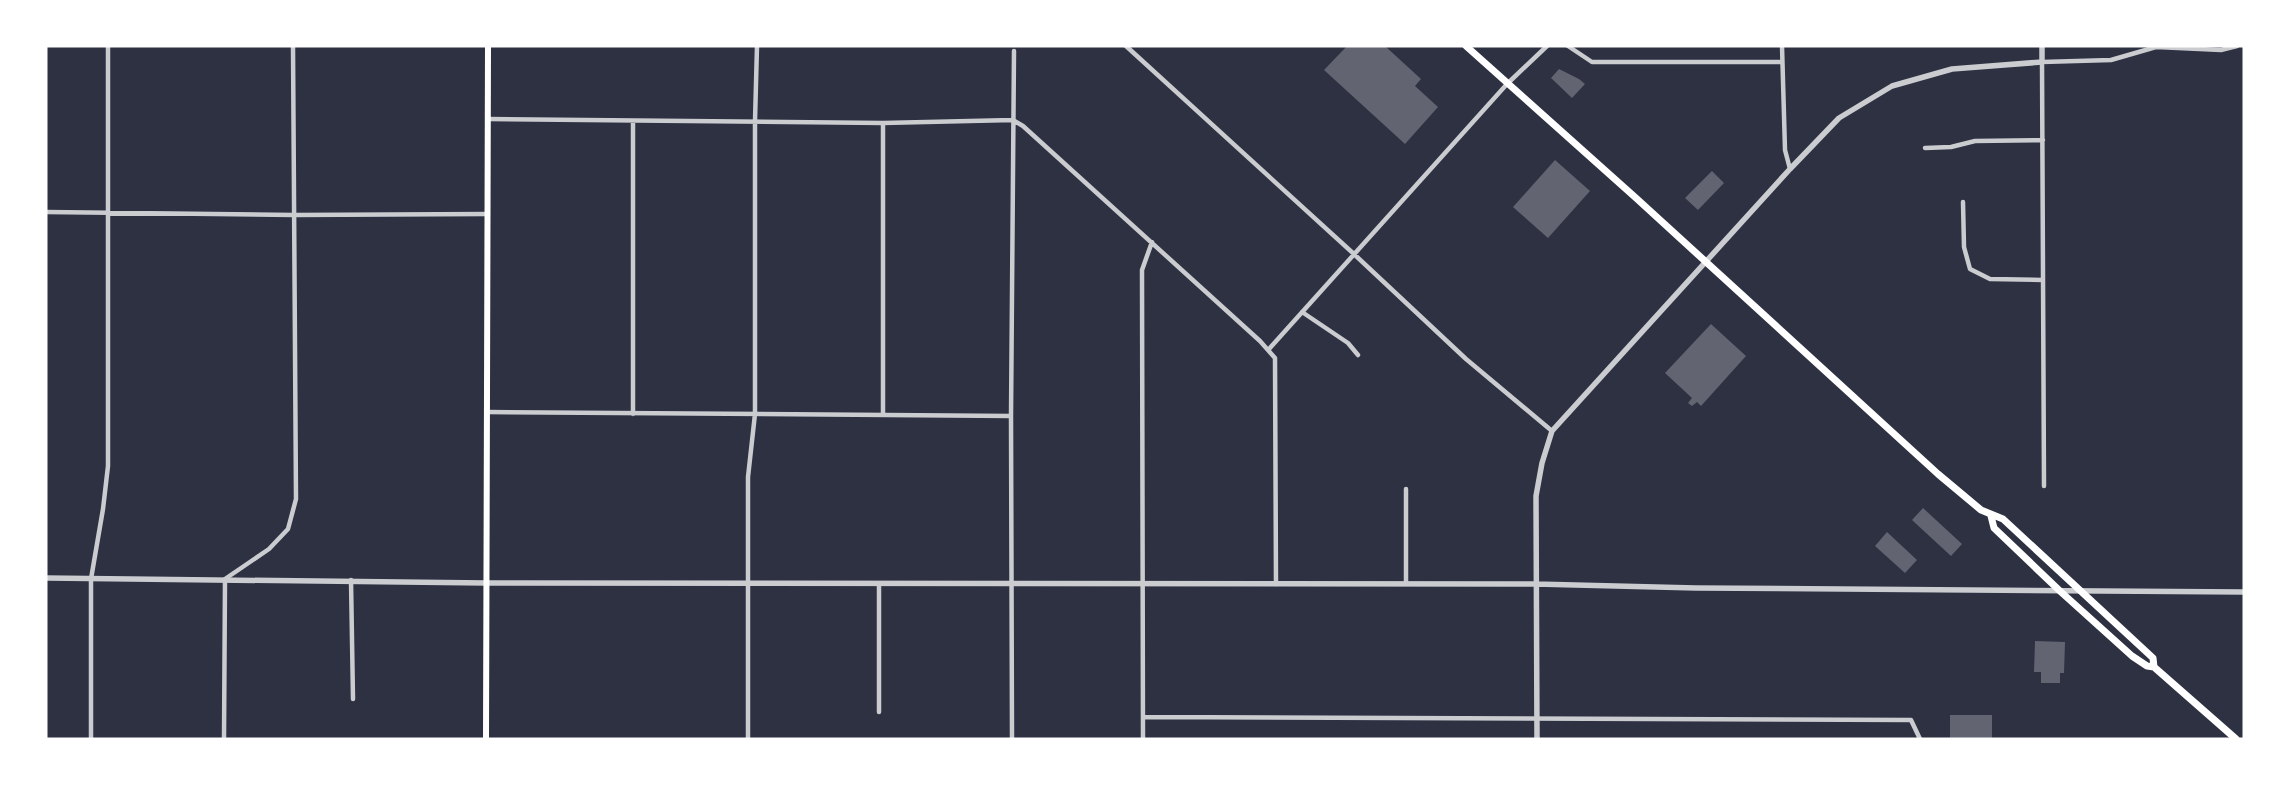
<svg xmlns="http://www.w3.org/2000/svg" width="2290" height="785" viewBox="0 0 2290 785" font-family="Quicksand,sans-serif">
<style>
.building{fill:#626471}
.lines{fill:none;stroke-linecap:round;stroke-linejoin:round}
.minor{stroke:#caccd0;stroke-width:4.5}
.tertiary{stroke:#caccd0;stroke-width:5.5}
.secondary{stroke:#fff;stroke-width:6}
.primary{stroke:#fff;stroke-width:7}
</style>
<rect width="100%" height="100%" fill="#2d3142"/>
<path class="building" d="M1347 46H1385L1421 79 1415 86 1438 107 1405 144 1324 70Z
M1559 69 1579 79 1585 84 1572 98 1551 78Z
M1555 160 1590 191 1548 238 1513 207Z
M1712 171 1724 183 1698 210 1685 198Z
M1711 324 1746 356 1701 406 1697 402 1692 406 1688 403 1692 398 1665 373Z
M1923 508 1962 544 1951 556 1912 520Z
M1887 532 1917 560 1905 573 1875 546Z
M2035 641 2065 642 2064 673H2060V683H2041V672H2034Z
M1950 715H1992V739H1950Z"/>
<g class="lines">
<path class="minor" d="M1126 46 1355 255 1466 359 1552 431
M1568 46 1592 62H1781
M1782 46 1785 150 1790 169
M488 119 883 123 1013 120 1023 126 1260 341 1275 358 1276 584
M633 121V414
M883 123V414
M1925 148 1951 147 1975 141 2043 140
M1963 202 1964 247 1970 269 1990 279 2043 280
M46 212 294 215 488 214
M1302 312 1348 343 1358 355
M1269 349 1507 84 1547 46
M487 412 1011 416
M2044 486 2042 62 2111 60 2156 47 2221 50 2237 46
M1406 489V584
M351 580 353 699
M879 584V712
M1143 717 1911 720 1920 739
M91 739V579L103 509 108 466V46
M224 739 225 579 269 549 288 529 296 499 293 46
M748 739V477L755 414V121L757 46
M1012 739 1011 416 1014 51
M1143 739 1142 270 1152 242"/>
<path class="tertiary" d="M46 578 486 583 1535 584 1696 588 2244 592
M1537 739 1536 496 1542 463 1552 431 1790 169 1839 118 1892 86 1952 69 2042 62V46"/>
<path class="secondary" d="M486 739 488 46"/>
<path class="primary" d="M1466 46 1636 198 1938 474 1981 510 2003 519 2153 658 2154 667
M1991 516 1994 528 2061 592 2132 656 2147 666 2154 667 2236 739"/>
</g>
<rect width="2290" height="785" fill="none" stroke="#ffffff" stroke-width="95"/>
</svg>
